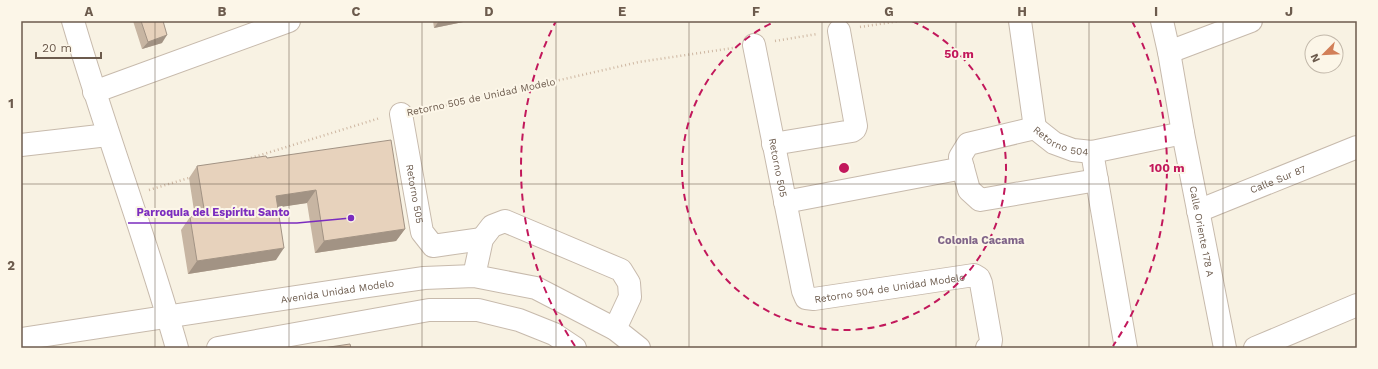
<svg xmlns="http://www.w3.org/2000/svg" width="1378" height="369" viewBox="0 0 1378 369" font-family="'Work Sans',sans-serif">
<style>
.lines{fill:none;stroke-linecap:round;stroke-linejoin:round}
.minor-casing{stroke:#c7baac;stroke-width:24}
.path{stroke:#ceb7a2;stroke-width:2.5;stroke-dasharray:1 3;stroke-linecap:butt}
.minor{stroke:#fff;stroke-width:22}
.wall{fill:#c7b5a2}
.shaded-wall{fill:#a29384}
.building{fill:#e7d2bc;stroke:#a29384}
.grid{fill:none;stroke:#6c5b4d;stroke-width:1;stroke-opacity:0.55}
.ring{fill:none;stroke:#c2185b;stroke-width:2;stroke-dasharray:7 5}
.labels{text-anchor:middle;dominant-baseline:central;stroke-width:4;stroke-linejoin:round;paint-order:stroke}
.street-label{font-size:10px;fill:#6c5b4d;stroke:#fcf6e8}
.neighbourhood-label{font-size:11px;font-weight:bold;fill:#806589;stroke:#fcf6e8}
.centre{fill:#c2185b;stroke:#fcf6e8;stroke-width:2}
.ring-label{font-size:12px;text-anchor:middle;font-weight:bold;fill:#c2185b;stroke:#fcf6e8;stroke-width:4;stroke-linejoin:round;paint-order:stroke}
.leader{fill:none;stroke:#7b2cbf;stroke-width:1.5}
.callout-dot{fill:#7b2cbf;stroke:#fcf6e8;stroke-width:1.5}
.callout-label{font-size:11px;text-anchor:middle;font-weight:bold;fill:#7b2cbf;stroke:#fcf6e8;stroke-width:4;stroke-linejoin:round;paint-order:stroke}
.neatline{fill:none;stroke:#6c5b4d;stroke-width:1.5}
.grid-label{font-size:13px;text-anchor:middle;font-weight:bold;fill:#6c5b4d}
</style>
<rect width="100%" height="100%" fill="#f8f2e3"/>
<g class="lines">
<g class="minor-casing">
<g id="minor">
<path d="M73 21C105 131 146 238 177 348"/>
<path d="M1020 21 1035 128"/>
<path id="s1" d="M1162 21 1169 52 1183 133 1225 348"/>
<path id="s2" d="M754 45 803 291 806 298 814 299 974 275 979 278 981 283 991 340 990 346 987 348"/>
<path d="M1169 52 1251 21"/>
<path d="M94 92 289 21"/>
<path id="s3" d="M401 114 422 232 433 246 482 239"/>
<path d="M1035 128 968 144 960 157 969 190 980 200 1097 180"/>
<path id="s4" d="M1035 128 1054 143 1073 150 1092 152 1183 133"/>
<path d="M773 144 852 131 855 129 856 126 839 31"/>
<path d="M21 145 108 135"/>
<path d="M1092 152 1126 348"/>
<path d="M785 202 963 168"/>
<path id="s5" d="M1198 211 1357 147"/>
<path d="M474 276 482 239 492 226 505 221 621 270 629 283 630 297 615 329"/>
<path id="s6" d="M21 339 362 287 424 278 474 276 536 288 615 329 639 348"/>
<path d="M218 348 429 310H478L519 320 554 334 575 348"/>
<path d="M1255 348 1357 305"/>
</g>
</g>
<path class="path" d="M860 27 900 21
M775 41 817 34
M422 110 472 100 639 62 733 48
M251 158 380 118
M149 190 192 177"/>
<use href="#minor" class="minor"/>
</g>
<path class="wall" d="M133 21H163L162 43 142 49Z
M433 21H468L434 28Z
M267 158 405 229 396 241 315 253 307 203 278 207 276 260 188 274 181 230 190 217H195L189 178 197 166Z"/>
<path class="shaded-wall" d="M439 21H468L434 28Z
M167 35 162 43 142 49 148 42Z
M316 190 307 203 268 209 276 196Z
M405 229 396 241 315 253 324 241Z
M284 248 276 260 188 274 197 261Z"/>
<path class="building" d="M141 21H163L167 35 148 42Z
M391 140 405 229 324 241 316 190 276 196 284 248 197 261 190 217 205 215 197 166 266 156 267 158Z
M350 344 351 348H323Z"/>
<path class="grid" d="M155 21V348M289 21V348M422 21V348M556 21V348M689 21V348M822 21V348M956 21V348M1089 21V348M1223 21V348M21 184H1357"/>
<g class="ring">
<path d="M912 21A162 162 0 1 1 776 21"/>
<path d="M575 346A323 323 0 0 1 556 21M1132 21A323 323 0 0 1 1113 346"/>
</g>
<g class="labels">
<g class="street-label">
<text transform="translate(481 97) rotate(-12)">Retorno 505 de Unidad Modelo</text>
<text stroke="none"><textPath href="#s4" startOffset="30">Retorno 504</textPath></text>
<text stroke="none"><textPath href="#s2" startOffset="125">Retorno 505</textPath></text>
<text stroke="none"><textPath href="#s5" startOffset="86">Calle Sur 87</textPath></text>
<text stroke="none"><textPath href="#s3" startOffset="81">Retorno 505</textPath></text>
<text stroke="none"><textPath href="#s1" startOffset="214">Calle Oriente 178 A</textPath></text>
<text stroke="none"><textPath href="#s2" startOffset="343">Retorno 504 de Unidad Modelo</textPath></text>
<text stroke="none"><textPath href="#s6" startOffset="320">Avenida Unidad Modelo</textPath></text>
</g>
<g class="neighbourhood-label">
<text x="981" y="240">Colonia Cacama</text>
</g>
</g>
<circle cx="844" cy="168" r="6" class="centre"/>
<g class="ring-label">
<text x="959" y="58">50 m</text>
<text x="1167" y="172">100 m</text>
</g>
<path class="leader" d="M351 218L297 223H128"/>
<circle class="callout-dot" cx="351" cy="218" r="4"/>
<g class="callout-label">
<text x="213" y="216">Parroquia del Espíritu Santo</text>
</g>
<rect width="1378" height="369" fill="none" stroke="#fcf6e8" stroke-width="44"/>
<g transform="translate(1324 54) rotate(246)"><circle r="19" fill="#fcf6e8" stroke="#c2b8aa"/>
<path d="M0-3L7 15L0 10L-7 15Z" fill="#d27f58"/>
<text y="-6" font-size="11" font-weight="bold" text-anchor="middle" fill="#6c5b4d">N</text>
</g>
<path d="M36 52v6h65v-6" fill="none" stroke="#6c5b4d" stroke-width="2"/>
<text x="42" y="52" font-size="12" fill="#6c5b4d" stroke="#fcf6e8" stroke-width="3" paint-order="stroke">20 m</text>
<rect x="22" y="22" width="1334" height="325" class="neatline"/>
<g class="grid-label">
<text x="89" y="16">A</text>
<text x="222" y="16">B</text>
<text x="356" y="16">C</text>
<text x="489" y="16">D</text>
<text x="622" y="16">E</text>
<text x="756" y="16">F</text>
<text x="889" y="16">G</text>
<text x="1022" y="16">H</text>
<text x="1156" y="16">I</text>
<text x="1289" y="16">J</text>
<text x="11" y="108">1</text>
<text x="11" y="270">2</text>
</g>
</svg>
